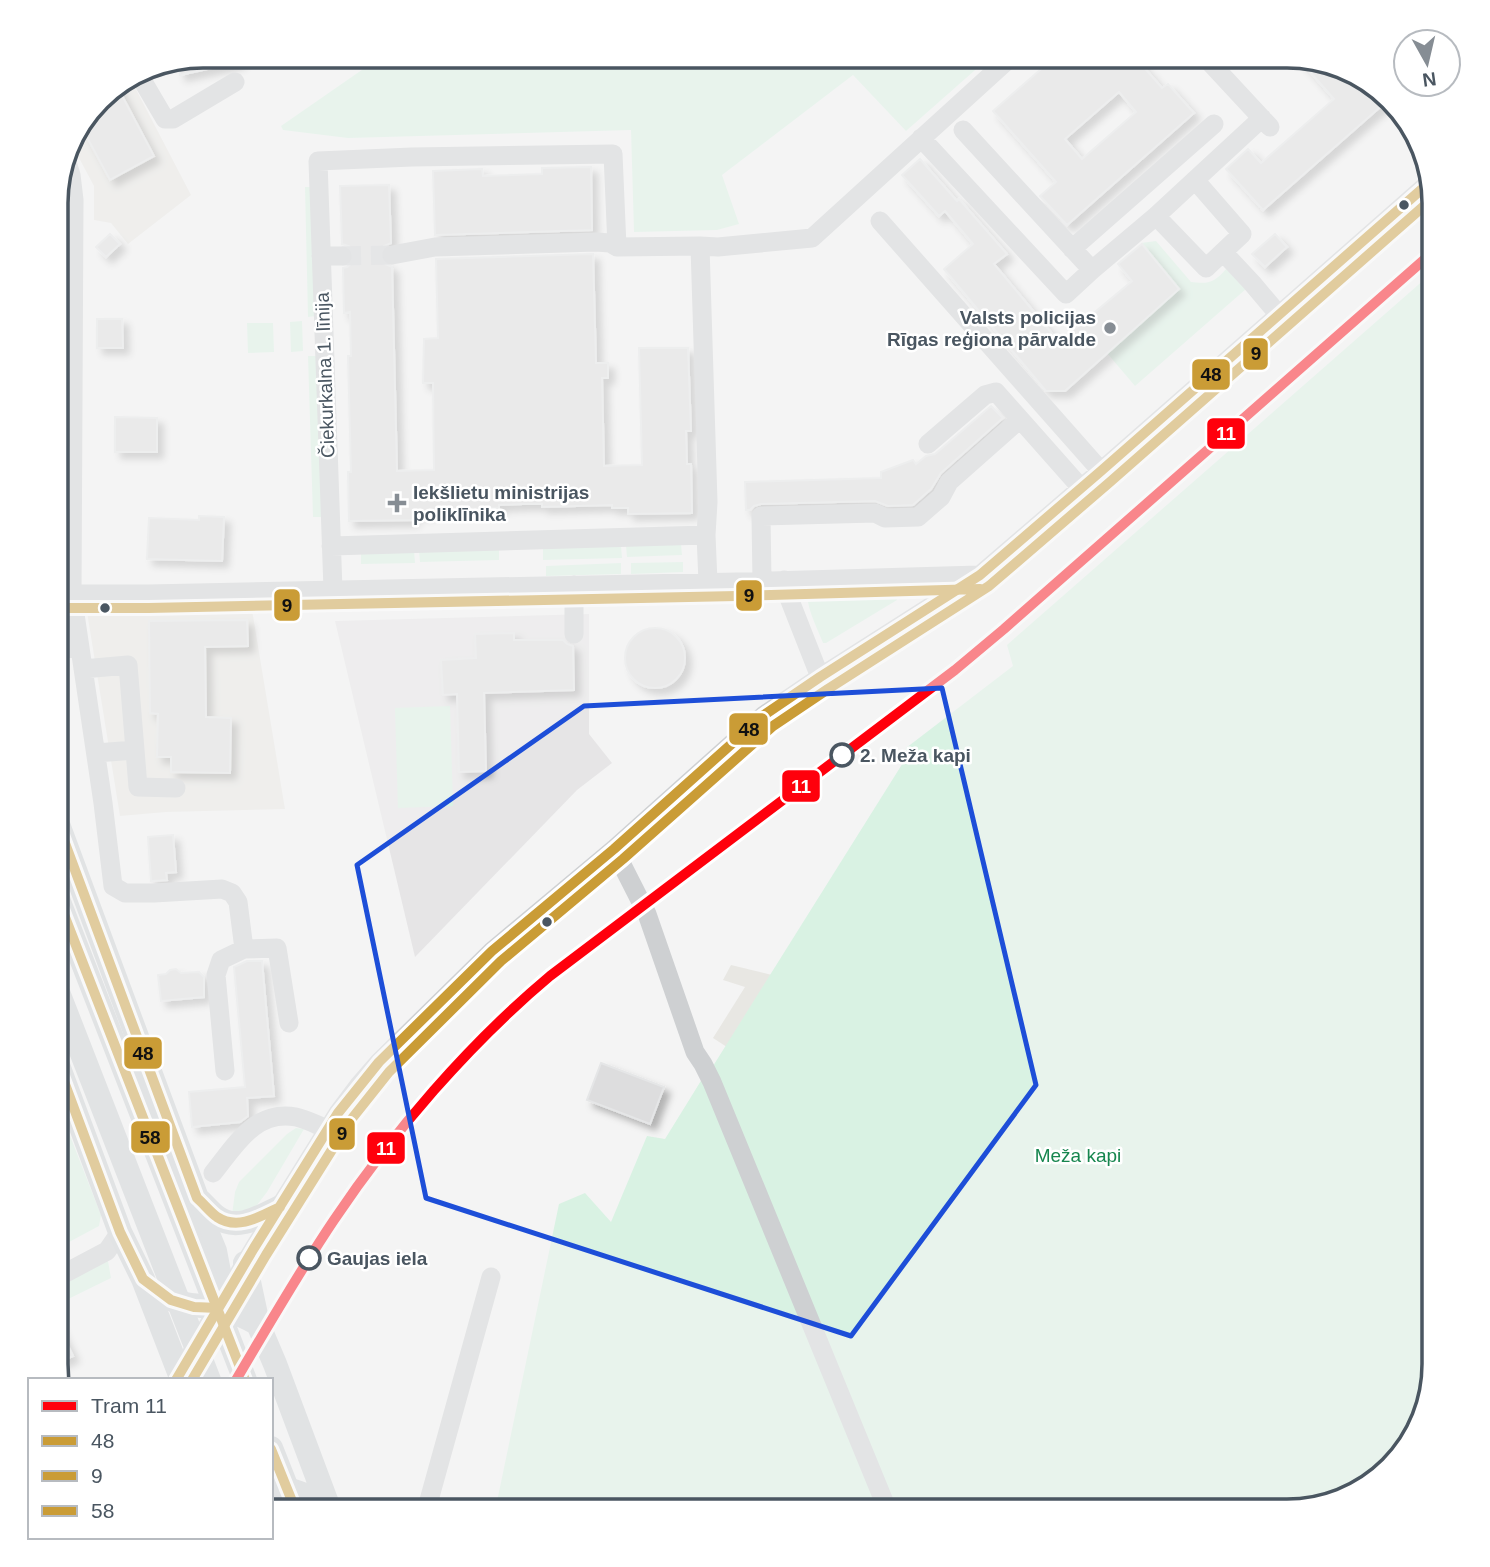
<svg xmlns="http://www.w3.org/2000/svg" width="1490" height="1567" viewBox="0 0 1490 1567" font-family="Arial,sans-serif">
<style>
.commercial{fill:#e8e7e3}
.education{fill:#e6e5e6}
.green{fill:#d9f2e3}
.building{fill:#ddddde;stroke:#e5e6e7;stroke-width:2;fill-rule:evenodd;filter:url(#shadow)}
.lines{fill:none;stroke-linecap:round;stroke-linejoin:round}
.minor-tunnel{stroke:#d2d4d7;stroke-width:19;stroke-dasharray:19 10;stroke-linecap:butt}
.minor{stroke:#ced0d2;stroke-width:19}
.major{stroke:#caced1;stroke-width:24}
.major-bridge{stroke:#caced1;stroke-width:24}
.bus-1-casing{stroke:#fff;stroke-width:16}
.bus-2-casing{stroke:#fff;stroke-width:16}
.bus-3-casing{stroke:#fff;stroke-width:16}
.bus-1{stroke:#ca9c36;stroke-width:10}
.bus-2{stroke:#ca9c36;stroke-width:10}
.bus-3{stroke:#ca9c36;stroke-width:10}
.tram-1-casing{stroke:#fff;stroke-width:16}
.tram-1{stroke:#ff000c;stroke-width:10}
.marked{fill:none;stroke:#1d4ed8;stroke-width:5;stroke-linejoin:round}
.bus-dot{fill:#4a5661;stroke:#fff;stroke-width:2.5}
.poi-dot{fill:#868d94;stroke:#fff;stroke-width:2.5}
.stop-dot{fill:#fff;stroke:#4a5661;stroke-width:3.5}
.labels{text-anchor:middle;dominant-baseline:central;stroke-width:5;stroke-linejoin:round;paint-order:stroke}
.poi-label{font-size:19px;font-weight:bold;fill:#4a5661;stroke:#fff;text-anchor:end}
.street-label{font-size:19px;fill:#4a5661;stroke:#fff}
.stop-label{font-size:19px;font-weight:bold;fill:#4a5661;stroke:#fff;text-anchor:start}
.park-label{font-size:19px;fill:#17864f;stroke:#fff}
.rim{fill:none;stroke:#4a5661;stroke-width:3.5}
.line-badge{stroke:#fff;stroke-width:2.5}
.badge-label{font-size:19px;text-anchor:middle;font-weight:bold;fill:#fff}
.pale-badge-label{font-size:19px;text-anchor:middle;font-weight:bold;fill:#111}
</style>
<defs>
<filter id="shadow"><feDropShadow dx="6" dy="6" stdDeviation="3.5" flood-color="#0004"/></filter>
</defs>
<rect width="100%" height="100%" fill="#f4f4f4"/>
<path class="commercial" d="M130 78 191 195 128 244 111 223 94 220V186L70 141 106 93Z
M252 610 285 809 166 812 120 816 87 612Z
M731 965 776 976 730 1049 713 1038 745 987 723 980Z"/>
<path class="education" d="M589 614V734L612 763 577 790 415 957 335 621Z"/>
<path class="green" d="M382 56H991L906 131 853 75 722 175 739 224 717 230 634 232 631 130 348 138 283 130 281 126Z
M305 187H313L316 316 308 317Z
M1156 241 1191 282C1208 284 1214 283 1226 269L1246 289 1135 386 1107 353 1179 289 1141 243Z
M1434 271V1363L1419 1428 1383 1475 1334 1503 1287 1511H495L559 1204 585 1193 611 1222 647 1136 665 1139 707 1071 713 1066 906 758V748L1013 666 1007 645Z
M302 321 303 351 291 352 290 322Z
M247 323H273L274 352 248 353Z
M308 356H317L322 517H313Z
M681 544 682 555 627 557 626 546Z
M621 546 622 558 543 560V548Z
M499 548V560L420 562 419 550Z
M414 550 415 563 361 564V552Z
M683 562V572L631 574V563Z
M621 563V574L546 576V566Z
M894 593 897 600 826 643H823C817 628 809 613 807 596Z
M450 706 453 806 398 808 395 708Z
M56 1100 101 1215 99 1226 56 1249Z
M296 1128 304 1129 267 1192 254 1209 232 1215 235 1192 239 1182 287 1134Z
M108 1261 111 1278 56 1305V1287Z"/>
<path class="building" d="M204 56H239V62L180 75 177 61Z
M1056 56H1134L1162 88 1168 84 1194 113 1067 225 1040 196 1056 182 993 111ZM1119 92 1136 112 1082 159 1065 139Z
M1297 57 1352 71 1374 88 1386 102 1263 210 1226 169 1248 149 1261 163 1334 99Z
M117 86 154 156 110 180 81 126 106 93Z
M920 159 957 201 959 199 1007 254 994 264 1059 342 1132 281 1118 264 1142 244 1179 289 1065 391H1046L944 269 973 244 945 211 939 216 902 175Z
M591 167 592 230 435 235 433 171 482 169 483 176 542 174V168Z
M389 185 391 243 384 246 381 250 380 257 383 263 392 267 397 471 434 470 433 383H423L424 339 438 338 436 259 593 254 596 363H608V378H602L604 466 642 465 639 348H688L691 431H686L687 464H691L692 513 628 514V508H612V505L542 507V504H523L499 505V508L429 510V513H413V520L349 521 348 472H351L348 356H351L350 312 344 313 343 268 347 267 352 263 354 255 353 251 349 246 342 244 340 186Z
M110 234 120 244 106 257 96 247Z
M1275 234 1287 247 1265 267 1252 254Z
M97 319H122L123 348H97Z
M991 406 1003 418 941 473 931 489 913 505 888 506 875 501 761 504 754 506 750 510H746L745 482 881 478V472L913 460 916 464 926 456 935 454Z
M115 417 157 418V452H115Z
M199 516 224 517 222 561 147 559 149 518 199 520Z
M247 620 248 646 205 647 206 717 231 718 230 773 171 772V757H157L158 714 150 713 149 621Z
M625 658a30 30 0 1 1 60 0a30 30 0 1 1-60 0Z
M514 633V640H563L567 644 573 646 574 690 484 693 486 771 459 772 457 694 443 695 441 660 476 658 475 634Z
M173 835 176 872 166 873 167 880 151 881 148 837Z
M247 961H262L274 1096 247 1098 248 1116 240 1122 192 1127 189 1092 245 1087 234 967Z
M176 969 181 973 199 972 204 977V997L161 1001 158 975 166 974 170 970Z
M601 1063 664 1087 650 1124 587 1100Z
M56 1322 73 1356 56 1364Z"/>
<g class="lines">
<path class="minor-tunnel" d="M342 256 392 255"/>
<path class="minor" d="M289 56H305
M1204 56 1270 127
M138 73 165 119H173L235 82
M963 130 1092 270 1156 216 1206 268 1242 234 1195 180
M921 138 1066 294 1092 270
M66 159 71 175 74 200 72 594 103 803 113 886 125 893H154L222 889 232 893 238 902 244 949 221 960 216 975 225 1071
M1156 216 1262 118
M880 221 1101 471
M700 246 718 247 812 238 1012 56
M1072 249 1214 124
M1223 252 1252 283 1279 315
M392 255 435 247 596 242 610 243 617 247
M321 256H342
M928 444 985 395 996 392 1020 419
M331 546 706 535
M784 580 787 593 820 677
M762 581 761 516 875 513 885 518 918 517 941 497 949 482 1020 419 1082 489
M574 585V634
M333 590 318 161 412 157 613 154 617 247 700 246 708 502 706 535 708 582
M56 594H148L737 582 979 575
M56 649 80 648
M83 669 128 665 135 750 96 753
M135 750 138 787 176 788
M614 849 647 914 695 1052 703 1064 712 1082 888 1511
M244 949 277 948 289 1023
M213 1173C235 1146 255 1109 296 1117 306 1119 317 1125 327 1129
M56 1278 107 1251 120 1232
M191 1354 254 1248 338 1113 359 1085 379 1062 492 951 614 849 764 715 820 677 980 575 1101 471 1430 182
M426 1511 491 1277"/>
<path class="major" d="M56 819 197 1198 206 1229 215 1251 220 1277 218 1308
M56 1060 120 1232 143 1279 182 1380
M197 1198C204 1204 210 1212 217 1217 237 1232 261 1216 280 1207
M245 1263 258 1324 275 1364 330 1511
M163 1294C181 1308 201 1304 222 1309 236 1312 246 1317 258 1324
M271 1494 294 1491 311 1497 317 1511"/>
<path class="major-bridge" d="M56 894 245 1380
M56 987 209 1380
M271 1448 296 1511"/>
<g class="bus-1-casing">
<path id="bus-1" d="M56 819 197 1198C204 1204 210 1212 217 1217 238 1231 261 1216 280 1207
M56 1060 120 1232 143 1279 171 1300 194 1307 218 1308
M176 1380 254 1248 338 1113 379 1062 492 951 614 849 764 715 820 677 980 575 1101 471 1430 182"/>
</g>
<g class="bus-2-casing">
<path id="bus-2" d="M56 608H148L737 596 980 589
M192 1380 266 1255 350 1121 389 1072 501 961 623 859 773 726 828 689 989 586 1110 482 1433 198"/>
</g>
<g class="bus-3-casing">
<path id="bus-3" d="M56 894 245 1380
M271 1449 296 1511"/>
</g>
<use href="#bus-1" class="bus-1"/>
<use href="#bus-2" class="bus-2"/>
<use href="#bus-3" class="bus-3"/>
<g class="tram-1-casing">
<path id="tram-1" d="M236 1380C268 1326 299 1272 334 1220 393 1132 469 1044 550 976L955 670 1004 629 1434 251"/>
</g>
<use href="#tram-1" class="tram-1"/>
</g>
<path d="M0 0H1490V1567H0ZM942 688 1036 1085 851 1336 426 1198 357 865 584 706Z" fill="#f4f4f4" fill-opacity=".55" fill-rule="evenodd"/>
<path class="marked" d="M942 688 1036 1085 851 1336 426 1198 357 865 584 706Z"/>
<g class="bus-dot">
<circle cx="1404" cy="205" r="6"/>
<circle cx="105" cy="608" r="6"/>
<circle cx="547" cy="922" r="6"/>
</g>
<g class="poi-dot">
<circle cx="1110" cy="328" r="7"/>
<path d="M393.5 492.5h7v7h7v7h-7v7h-7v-7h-7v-7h7z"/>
</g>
<g class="stop-dot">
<circle cx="842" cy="755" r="11"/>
<circle cx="309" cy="1258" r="11"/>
</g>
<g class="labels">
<g class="poi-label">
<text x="1096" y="317">Valsts policijas<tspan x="1096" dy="22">Rīgas reģiona pārvalde</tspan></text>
<text x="413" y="492" text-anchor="start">Iekšlietu ministrijas<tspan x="413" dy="22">poliklīnika</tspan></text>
</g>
<g class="street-label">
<text transform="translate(325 375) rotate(-92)">Čiekurkalna 1. līnija</text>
</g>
<g class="stop-label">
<text x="860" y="755">2. Meža kapi</text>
<text x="327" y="1258">Gaujas iela</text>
</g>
<g class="park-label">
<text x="1078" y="1155">Meža kapi</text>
</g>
</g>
<path d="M0 0H1490V1567H0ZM203 68H1287A135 135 0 0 1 1422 203V1364A135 135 0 0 1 1287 1499H203A135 135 0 0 1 68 1364V203A135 135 0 0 1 203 68Z" fill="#fff" fill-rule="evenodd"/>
<path class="rim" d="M203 68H1287A135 135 0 0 1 1422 203V1364A135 135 0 0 1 1287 1499H203A135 135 0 0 1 68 1364V203A135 135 0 0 1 203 68Z"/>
<g class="line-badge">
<rect x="1242" y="337" width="27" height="34" rx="7" fill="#ca9c36"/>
<rect x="1191" y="358" width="40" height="33" rx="7" fill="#ca9c36"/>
<rect x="1206" y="417" width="40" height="33" rx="7" fill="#ff000c"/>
<rect x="735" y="579" width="28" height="33" rx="7" fill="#ca9c36"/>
<rect x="273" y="588" width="28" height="34" rx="7" fill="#ca9c36"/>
<rect x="728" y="712" width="41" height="34" rx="7" fill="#ca9c36"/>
<rect x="781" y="769" width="40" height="34" rx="7" fill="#ff000c"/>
<rect x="123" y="1036" width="40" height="34" rx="7" fill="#ca9c36"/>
<rect x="328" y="1117" width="28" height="34" rx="7" fill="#ca9c36"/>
<rect x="130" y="1120" width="41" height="34" rx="7" fill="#ca9c36"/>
<rect x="366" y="1131" width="40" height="34" rx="7" fill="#ff000c"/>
</g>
<g class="badge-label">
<text x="1226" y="440">11</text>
<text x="801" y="793">11</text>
<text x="386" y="1155">11</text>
</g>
<g class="pale-badge-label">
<text x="1256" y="360">9</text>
<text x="1211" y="381">48</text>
<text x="749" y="602">9</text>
<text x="287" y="612">9</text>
<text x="749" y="736">48</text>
<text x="143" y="1060">48</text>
<text x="342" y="1140">9</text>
<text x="150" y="1144">58</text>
</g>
<rect x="28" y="1378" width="245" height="161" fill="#ffffff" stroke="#b7bbc0" stroke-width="2"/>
<rect x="42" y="1401" width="35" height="10" fill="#ff000c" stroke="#b7bbc0" stroke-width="2"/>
<text x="91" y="1413" font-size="21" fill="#4a5661">Tram 11</text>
<rect x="42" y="1436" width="35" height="10" fill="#ca9c36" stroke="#b7bbc0" stroke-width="2"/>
<text x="91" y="1448" font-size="21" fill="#4a5661">48</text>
<rect x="42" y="1471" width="35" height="10" fill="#ca9c36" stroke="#b7bbc0" stroke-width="2"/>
<text x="91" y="1483" font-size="21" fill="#4a5661">9</text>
<rect x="42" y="1506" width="35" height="10" fill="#ca9c36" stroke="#b7bbc0" stroke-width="2"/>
<text x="91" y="1518" font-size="21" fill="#4a5661">58</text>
<g transform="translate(1427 63) rotate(172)"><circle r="33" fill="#ffffff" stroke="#b7bbc0" stroke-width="2"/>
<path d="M0-5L12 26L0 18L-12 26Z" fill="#868d94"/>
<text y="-10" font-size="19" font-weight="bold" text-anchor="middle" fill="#4a5661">N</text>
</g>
</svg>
